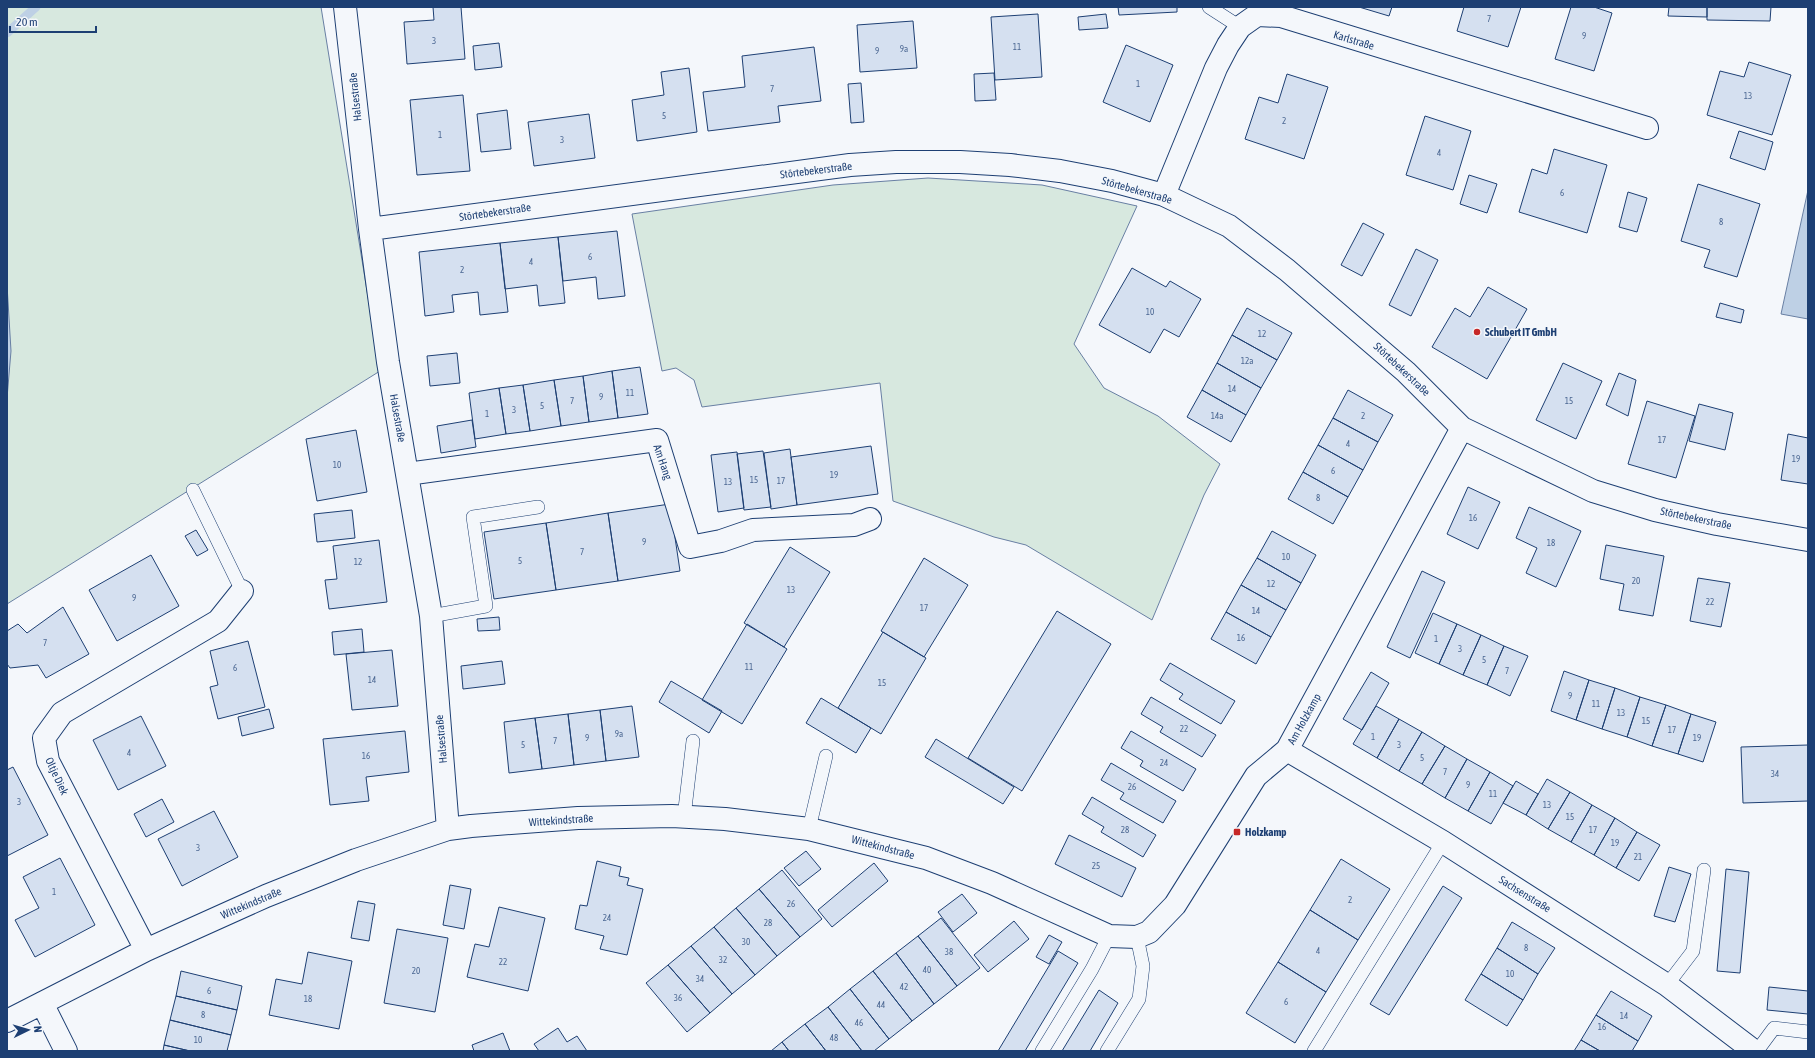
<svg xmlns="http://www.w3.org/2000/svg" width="1815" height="1058" viewBox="0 0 1815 1058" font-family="'Asap Condensed',sans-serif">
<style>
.green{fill:#d7e8df;stroke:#687fa3}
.water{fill:#bed0e5;stroke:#687fa3}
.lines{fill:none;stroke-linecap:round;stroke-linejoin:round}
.stream{stroke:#bed0e5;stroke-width:9}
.building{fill:#d5e0f0;stroke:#1d3f73}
.lane-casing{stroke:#1d3f73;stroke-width:14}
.street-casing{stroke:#1d3f73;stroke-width:24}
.lane{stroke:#f4f7fb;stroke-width:13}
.street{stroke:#f4f7fb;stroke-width:22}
.poi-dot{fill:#c62828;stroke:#f4f7fb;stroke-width:1.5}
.labels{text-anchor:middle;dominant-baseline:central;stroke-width:3;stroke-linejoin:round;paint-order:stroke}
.number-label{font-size:9px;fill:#4b6792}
.street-label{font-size:11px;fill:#1d3f73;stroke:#f4f7fb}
.poi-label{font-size:11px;font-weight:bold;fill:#1d3f73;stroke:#f4f7fb;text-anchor:start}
</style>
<rect width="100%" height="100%" fill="#f4f7fb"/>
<path class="green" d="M7 7H321L380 371 7 604Z
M928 178 1042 185 1137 206 1074 344 1104 388 1158 416 1220 464 1204 495 1152 620 1026 545 994 537 893 501 880 383 702 407 694 380 676 368 662 371 632 214 833 185Z"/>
<path class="water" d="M1808 190V319L1781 314Z
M7 285 11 351 7 398Z"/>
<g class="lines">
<path class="stream" d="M7 33 36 7"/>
</g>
<path class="building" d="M433 7H461L465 59 407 64 404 22 434 20Z
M1118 7H1177V12L1119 15Z
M1359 7H1392L1389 16Z
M1464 7H1521L1508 47 1457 31Z
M1571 7H1594L1612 13 1594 71 1555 59Z
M1669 7H1707V17L1668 16Z
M1707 7H1771L1770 21 1707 20Z
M1038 14 1042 77 995 80 991 17Z
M1106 14 1108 28 1079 30 1078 17Z
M913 21 917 68 860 72 857 25Z
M499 43 502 67 475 70 473 46Z
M1126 45 1173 65 1150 122 1103 102Z
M814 47 821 101 778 106 780 122 708 131 703 92 745 87 742 56Z
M1749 62 1791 75 1772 135 1707 115 1720 71 1744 77Z
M689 68 697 132 637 141 632 100 664 95 661 72Z
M994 73 996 100 975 101 974 74Z
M1287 74 1328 87 1304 159 1245 139 1259 97 1278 103Z
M861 83 864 122 851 123 848 84Z
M463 95 470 171 417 175 410 100Z
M507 110 511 149 481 152 477 114Z
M589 114 595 158 534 166 528 122Z
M1425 116 1471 131 1453 190 1406 175Z
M1739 131 1773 142 1765 170 1730 158Z
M1554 149 1607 165 1587 233 1519 212 1532 169 1547 174Z
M1469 175 1497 184 1487 213 1460 204Z
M1698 184 1760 204 1737 277 1704 267 1710 250 1681 241Z
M1628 192 1647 198 1637 232 1619 227Z
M1363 223 1384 234 1362 276 1341 265Z
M617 231 625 296 598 299 596 277 563 281 558 237Z
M558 237 565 303 539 306 537 285 505 289 500 243Z
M500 243 508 312 480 315 478 292 452 295 454 312 425 316 419 252Z
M1416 249 1438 260 1411 316 1389 305Z
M1132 268 1166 287 1170 281 1201 299 1179 337 1164 329 1150 353 1099 325Z
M1488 287 1527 309 1487 379 1432 347 1455 308 1470 317Z
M1720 303 1744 310 1741 323 1716 317Z
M1247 308 1292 333 1277 360 1232 335Z
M1232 335 1277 360 1261 388 1217 363Z
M457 353 460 383 430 386 427 356Z
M1217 363 1261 388 1246 415 1202 390Z
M1563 363 1602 381 1576 439 1536 420Z
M640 367 648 414 618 418 612 371Z
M612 371 618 418 589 422 583 376Z
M1619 373 1636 380 1628 416 1606 405Z
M583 376 589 422 561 426 554 380Z
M554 380 561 426 530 431 523 385Z
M523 385 530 431 506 434 499 388Z
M499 388 506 434 475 439 469 393Z
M1202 390 1246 415 1231 442 1187 417Z
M1348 390 1393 415 1378 442 1333 418Z
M1647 401 1695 416 1676 478 1628 464Z
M1699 404 1733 413 1725 450 1689 441Z
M1333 418 1378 442 1363 470 1318 445Z
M472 420 476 447 441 453 437 426Z
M356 430 367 492 317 501 306 439Z
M1788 434 1808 438V484L1781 480Z
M1318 445 1363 470 1348 497 1303 472Z
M871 446 878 494 797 505 791 457Z
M790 449 797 505 771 509 764 453Z
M763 451 771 507 744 510 737 454Z
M737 452 744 508 718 512 711 455Z
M1303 472 1348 497 1333 524 1288 499Z
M1468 487 1500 502 1478 549 1447 534Z
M670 504 680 571 618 581 608 513Z
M1529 507 1581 531 1556 587 1526 573 1537 548 1516 538Z
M352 510 355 538 317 542 314 514Z
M608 513 618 581 556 590 546 523Z
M546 523 556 590 494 599 484 532Z
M196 530 208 550 197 556 185 536Z
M1272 531 1316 555 1301 583 1257 558Z
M379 540 387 602 329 609 325 580 337 579 333 546Z
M1606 545 1664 556 1653 616 1619 610 1624 584 1600 579Z
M790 547 830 572 784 647 744 623Z
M151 555 179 606 117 641 89 590Z
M924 558 968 585 924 657 881 631Z
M1257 558 1301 583 1286 610 1241 585Z
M1422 571 1445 582 1410 658 1387 647Z
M1698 578 1730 583 1721 627 1690 621Z
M1241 585 1286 610 1271 637 1226 612Z
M63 607 89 654 46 678 38 665 10 668 7 664V631L18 624 27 633Z
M1057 611 1111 644 1022 791 968 758Z
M1226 612 1271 637 1256 664 1211 639Z
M1433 613 1457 624 1439 664 1415 653Z
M499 617 500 630 478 631 477 619Z
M747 624 787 649 742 724 702 700Z
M1457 624 1481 635 1463 675 1439 664Z
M362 629 364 652 334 655 332 632Z
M883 632 926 658 881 734 838 708Z
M1481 635 1504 646 1487 685 1463 675Z
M248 641 265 707 218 719 210 687 218 685 210 651Z
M1504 646 1528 656 1510 696 1487 685Z
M392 650 398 706 352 710 346 654Z
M502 661 505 684 463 689 461 666Z
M1170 663 1235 701 1221 724 1179 699 1183 694 1160 680Z
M1564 671 1589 680 1576 720 1551 711Z
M1371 672 1389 683 1362 730 1343 719Z
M1589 680 1615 688 1602 729 1576 720Z
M671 681 722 711 709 733 659 702Z
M1615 688 1640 697 1627 737 1602 729Z
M1151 697 1216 735 1202 757 1160 732 1163 727 1141 714Z
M1640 697 1666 705 1652 746 1627 737Z
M821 698 871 728 856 753 806 723Z
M1666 705 1691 714 1678 754 1652 746Z
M632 706 639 757 606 761 600 710Z
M1376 706 1399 719 1377 758 1353 744Z
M269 709 274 728 242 736 238 717Z
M600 710 606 761 574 765 568 714Z
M568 714 574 765 542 769 535 718Z
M1691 714 1716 722 1703 762 1678 754Z
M141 716 166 766 118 790 93 740Z
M535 718 542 769 509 773 504 722Z
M1399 719 1422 732 1399 771 1377 758Z
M405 731 409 772 366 777 369 801 330 805 323 739Z
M1131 731 1196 769 1183 791 1140 766 1143 761 1121 748Z
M1422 732 1445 746 1422 784 1399 771Z
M936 739 1014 787 1003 804 925 757Z
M1808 745V801L1743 803 1741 747Z
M1445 746 1467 759 1445 798 1422 784Z
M1467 759 1490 772 1468 811 1445 798Z
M1111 763 1176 801 1163 823 1120 799 1124 793 1101 780Z
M13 767 48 835 7 856V770Z
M1490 772 1513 786 1491 824 1468 811Z
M1547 779 1570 792 1548 829 1526 815Z
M1516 781 1538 794 1526 815 1503 803Z
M1570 792 1592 805 1571 842 1548 829Z
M1092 797 1156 835 1143 857 1101 832 1104 827 1082 814Z
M162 799 174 822 146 837 134 814Z
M1592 805 1615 818 1594 855 1571 842Z
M214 811 238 857 182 886 158 839Z
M1615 818 1637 832 1616 868 1594 855Z
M1637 832 1660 845 1639 881 1616 868Z
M1069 835 1136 868 1122 897 1055 864Z
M806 851 821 869 799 886 784 868Z
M60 858 95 925 35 957 15 920 39 908 23 877Z
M1341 859 1390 889 1358 940 1310 910Z
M597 861 621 867 619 876 629 878 627 885 643 889 627 955 600 949 604 936 575 929 580 905 587 906Z
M874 863 888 881 832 927 818 910Z
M1669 867 1691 874 1675 922 1654 916Z
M1726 869 1749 872 1740 973 1717 971Z
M782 870 822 919 800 937 759 889Z
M450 885 471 889 464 929 443 925Z
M1443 886 1462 898 1389 1015 1370 1004Z
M759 889 800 937 777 956 736 908Z
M962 894 977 913 953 932 938 912Z
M358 901 375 904 369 941 351 938Z
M499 907 545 918 528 991 467 977 475 944 489 947Z
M736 908 777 956 755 975 714 927Z
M1310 910 1358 940 1326 992 1278 962Z
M941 918 980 968 957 986 918 936Z
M1014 921 1029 939 988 972 974 955Z
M1512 922 1555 948 1538 974 1497 948Z
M714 927 755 975 732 994 691 946Z
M397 929 448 938 435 1012 384 1003Z
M1049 935 1062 942 1049 964 1036 957Z
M918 936 957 986 934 1004 896 953Z
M691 946 732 994 710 1013 668 965Z
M1497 948 1538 974 1523 1000 1481 974Z
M1058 951 1078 963 1025 1051H998Z
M308 952 352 961 339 1029 269 1015 276 979 302 984Z
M896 953 934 1004 912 1021 873 971Z
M1278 962 1326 992 1295 1043 1246 1013Z
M668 965 710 1013 687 1032 646 983Z
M181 971 242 986 237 1010 176 996Z
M873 971 912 1021 889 1039 850 989Z
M1481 974 1523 1000 1507 1026 1465 1000Z
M1769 987 1808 991V1014L1767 1010Z
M850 989 889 1039 874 1051H862L828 1007Z
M1099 990 1118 1003 1090 1051H1062Z
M1611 991 1652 1016 1638 1041 1596 1015Z
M176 996 237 1010 231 1035 170 1020Z
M828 1007 862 1051H826L805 1024Z
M1596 1015 1638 1041 1632 1051H1600L1581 1040Z
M170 1020 231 1035 227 1051H190L164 1045Z
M805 1024 826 1051H789L782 1042Z
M558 1028 567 1042 577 1036 587 1051H539L534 1044Z
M503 1033 510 1051H474L472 1045Z
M1581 1040 1600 1051H1574Z
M782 1042 789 1051H771Z
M164 1045 190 1051H163Z"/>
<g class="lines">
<g class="lane-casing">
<path id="lane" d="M1209 7 1240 27
M193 490 242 591
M431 616 486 606 473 517 538 507
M684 817 693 741
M809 829 826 756
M1667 985 1693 951 1704 870
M1042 1051 1092 969 1109 936
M1107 1051 1139 999 1143 966 1137 937
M1314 1051 1443 842
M1757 1051 1774 1028 1808 1032"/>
</g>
<g class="street-casing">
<path id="street" d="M345 7 370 229 388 362 431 616 448 829
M1164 195 1216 68 1228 45 1240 27 1257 15 1281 16 1647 128
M370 229 850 165 896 162H960L1010 165 1060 171 1112 181 1164 195 1229 226 1287 270 1406 372 1462 428 1593 491 1655 510 1717 524 1808 540
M407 474 657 440 690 547 721 541 753 530 854 525 870 519
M1287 750 1443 842 1667 985 1754 1051
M146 950 48 761 44 738 62 713 218 621 242 591
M42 1003 66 1051
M7 1021 146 950 266 896 356 860 448 829 471 826 578 818 672 816 725 819 809 829 926 858 992 883 1109 936 1137 937 1149 932 1175 905 1256 776 1287 750 1462 428"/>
</g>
<use href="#lane" class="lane"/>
<use href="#street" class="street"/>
</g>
<g class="poi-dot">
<circle cx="1477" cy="332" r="4"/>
<rect x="1233" y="828" width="8" height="8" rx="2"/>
</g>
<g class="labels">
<g class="number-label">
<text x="1489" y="19">7</text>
<text x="1584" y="36">9</text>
<text x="434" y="41">3</text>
<text x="1017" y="47">11</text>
<text x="904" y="49">9a</text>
<text x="877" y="51">9</text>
<text x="1138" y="84">1</text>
<text x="772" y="89">7</text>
<text x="1748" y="96">13</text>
<text x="664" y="116">5</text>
<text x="1284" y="121">2</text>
<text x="440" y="135">1</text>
<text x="562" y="140">3</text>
<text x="1439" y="153">4</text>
<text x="1562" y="193">6</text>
<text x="1721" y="222">8</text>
<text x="590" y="257">6</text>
<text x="531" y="262">4</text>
<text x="462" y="270">2</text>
<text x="1150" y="312">10</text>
<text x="1262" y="334">12</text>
<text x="1247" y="361">12a</text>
<text x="1232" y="389">14</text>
<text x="630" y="393">11</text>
<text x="601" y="397">9</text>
<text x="572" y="401">7</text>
<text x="1569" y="401">15</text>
<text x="542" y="406">5</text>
<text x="514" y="410">3</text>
<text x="487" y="414">1</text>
<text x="1217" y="416">14a</text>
<text x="1363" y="416">2</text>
<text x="1662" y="440">17</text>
<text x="1348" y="444">4</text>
<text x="1796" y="459">19</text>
<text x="337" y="465">10</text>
<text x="1333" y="471">6</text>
<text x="834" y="475">19</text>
<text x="754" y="480">15</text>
<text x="781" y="481">17</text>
<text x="728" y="482">13</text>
<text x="1318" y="498">8</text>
<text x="1473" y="518">16</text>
<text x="644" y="542">9</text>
<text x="1551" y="543">18</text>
<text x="582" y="552">7</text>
<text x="1286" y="557">10</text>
<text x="520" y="561">5</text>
<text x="358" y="562">12</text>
<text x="1636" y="581">20</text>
<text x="1271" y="584">12</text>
<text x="791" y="590">13</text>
<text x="134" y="598">9</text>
<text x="1710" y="602">22</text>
<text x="924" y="608">17</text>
<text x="1256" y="611">14</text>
<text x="1241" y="638">16</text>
<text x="1436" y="639">1</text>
<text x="45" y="643">7</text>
<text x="1460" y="649">3</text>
<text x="1484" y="660">5</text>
<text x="749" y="667">11</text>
<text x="235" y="668">6</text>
<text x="1507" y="671">7</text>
<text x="372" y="680">14</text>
<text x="882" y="683">15</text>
<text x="1570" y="696">9</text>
<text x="1596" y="704">11</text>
<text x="1621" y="713">13</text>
<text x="1646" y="721">15</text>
<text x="1184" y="729">22</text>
<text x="1672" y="730">17</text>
<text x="619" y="734">9a</text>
<text x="1373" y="737">1</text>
<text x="587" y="738">9</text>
<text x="1697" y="738">19</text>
<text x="555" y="741">7</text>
<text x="523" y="745">5</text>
<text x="1399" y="745">3</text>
<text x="129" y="753">4</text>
<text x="366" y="756">16</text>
<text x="1422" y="758">5</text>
<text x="1164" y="763">24</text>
<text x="1445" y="772">7</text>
<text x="1775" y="774">34</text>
<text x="1468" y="785">9</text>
<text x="1132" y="787">26</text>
<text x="1493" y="794">11</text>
<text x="19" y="802">3</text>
<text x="1547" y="805">13</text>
<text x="1570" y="817">15</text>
<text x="1125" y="830">28</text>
<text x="1593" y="830">17</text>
<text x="1615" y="843">19</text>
<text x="198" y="848">3</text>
<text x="1638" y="857">21</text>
<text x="1096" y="866">25</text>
<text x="54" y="892">1</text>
<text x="1350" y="900">2</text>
<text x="791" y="904">26</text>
<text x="607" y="918">24</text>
<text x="768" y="923">28</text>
<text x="746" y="942">30</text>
<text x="1526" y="948">8</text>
<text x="1318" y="951">4</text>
<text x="949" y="952">38</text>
<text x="723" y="960">32</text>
<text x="503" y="962">22</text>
<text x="927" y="970">40</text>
<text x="416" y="971">20</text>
<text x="1510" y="974">10</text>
<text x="700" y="979">34</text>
<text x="904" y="987">42</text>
<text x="209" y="991">6</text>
<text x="678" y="998">36</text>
<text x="308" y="999">18</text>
<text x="1286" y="1002">6</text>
<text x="881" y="1005">44</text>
<text x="203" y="1015">8</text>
<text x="1624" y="1016">14</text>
<text x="859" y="1023">46</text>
<text x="1602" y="1027">16</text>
<text x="834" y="1038">48</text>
<text x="198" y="1040">10</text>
</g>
<g class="street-label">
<text transform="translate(1354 40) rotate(17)">Karlstraße</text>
<text transform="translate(355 97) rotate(-96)">Halsestraße</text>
<text transform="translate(816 170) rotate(-7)">Störtebekerstraße</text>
<text transform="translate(1137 190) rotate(16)">Störtebekerstraße</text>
<text transform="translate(495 212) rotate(-8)">Störtebekerstraße</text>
<text transform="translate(1402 369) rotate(43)">Störtebekerstraße</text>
<text transform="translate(398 418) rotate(80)">Halsestraße</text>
<text transform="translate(663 462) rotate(71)">Am Hang</text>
<text transform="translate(1696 518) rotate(12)">Störtebekerstraße</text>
<text transform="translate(1304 719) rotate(-61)">Am Holzkamp</text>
<text transform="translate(441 739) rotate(-95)">Halsestraße</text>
<text transform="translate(57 776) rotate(65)">Oltje Diek</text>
<text transform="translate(561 820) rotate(-4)">Wittekindstraße</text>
<text transform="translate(883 847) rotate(15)">Wittekindstraße</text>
<text transform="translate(1525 894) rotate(32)">Sachsenstraße</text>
<text transform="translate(251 903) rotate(-23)">Wittekindstraße</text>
</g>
<g class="poi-label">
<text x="1485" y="332">Schubert IT GmbH</text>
<text x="1245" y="832">Holzkamp</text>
</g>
</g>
<rect width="1815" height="1058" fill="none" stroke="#1d3f73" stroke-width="16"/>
<g transform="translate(28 1030) rotate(85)" stroke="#f4f7fb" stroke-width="3" paint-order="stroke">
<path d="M0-3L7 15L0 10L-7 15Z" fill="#1d3f73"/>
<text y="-6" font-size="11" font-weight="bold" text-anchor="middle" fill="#1d3f73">N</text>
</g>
<path d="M10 26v6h86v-6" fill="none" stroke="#1d3f73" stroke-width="2"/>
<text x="16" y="26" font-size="12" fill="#1d3f73" stroke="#f4f7fb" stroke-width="3" paint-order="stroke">20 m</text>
</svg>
